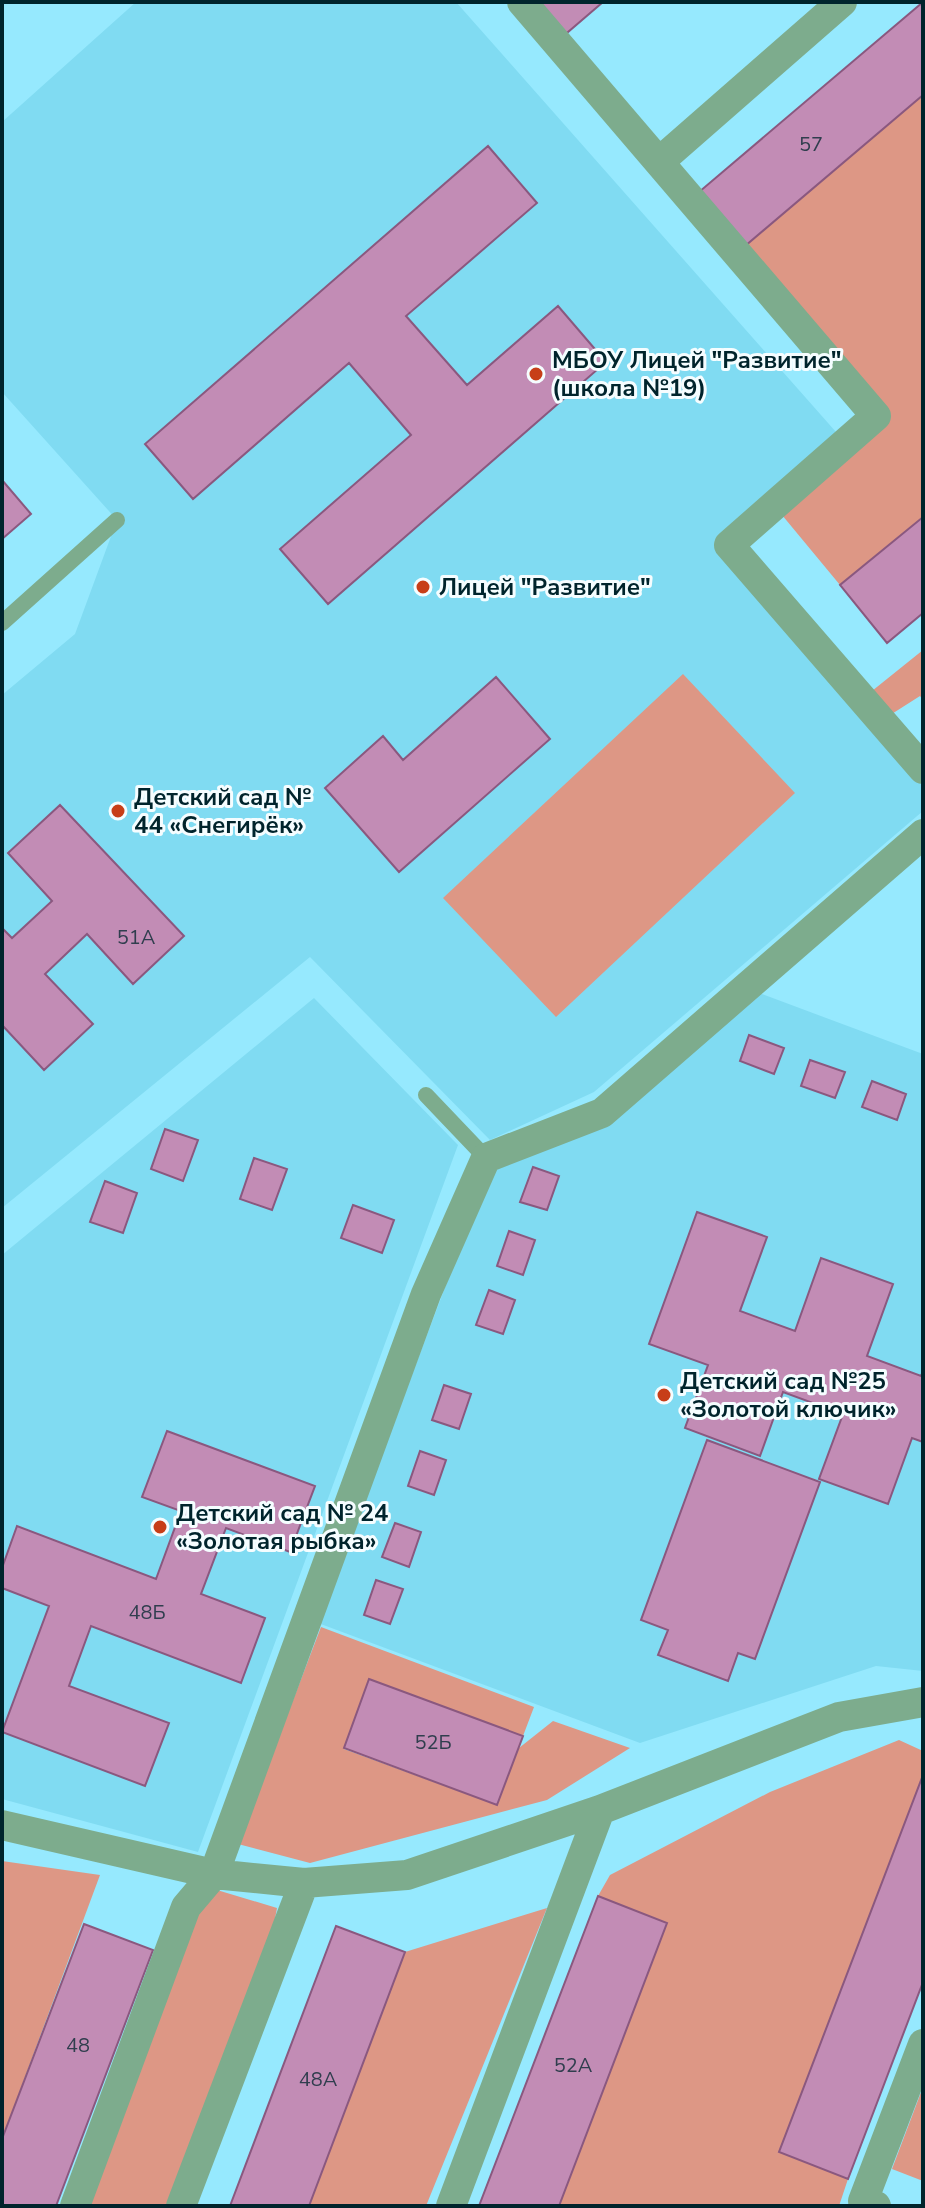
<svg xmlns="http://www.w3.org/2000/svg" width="925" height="2208" viewBox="0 0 925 2208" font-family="'Nunito Sans',sans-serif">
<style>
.built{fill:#80dbf2}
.green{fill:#dd9785}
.building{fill:#c28cb5;stroke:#8a587f;stroke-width:2}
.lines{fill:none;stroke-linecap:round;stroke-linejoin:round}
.service{stroke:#7dac8d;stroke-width:16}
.minor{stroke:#7dac8d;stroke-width:30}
.poi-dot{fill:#c73e18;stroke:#f5fdff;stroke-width:3}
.labels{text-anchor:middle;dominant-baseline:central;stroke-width:6;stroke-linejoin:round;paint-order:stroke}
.number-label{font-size:20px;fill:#303e4e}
.poi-label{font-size:24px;font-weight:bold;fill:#00242c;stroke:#f5fdff;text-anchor:start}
</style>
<rect width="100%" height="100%" fill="#96e9fe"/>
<path class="built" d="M136 2H456L836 432 714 541 923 787V811L594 1092 490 1140 310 957 2 1208V695L75 634 117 520 2 392V122Z
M759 993 923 1054V1671L876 1666 640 1743 318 1623 491 1166 602 1126Z
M314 998 458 1145 198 1852 2 1799V1255Z"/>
<path class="green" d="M923 95V517L840 585 782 515 890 417 745 246Z
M923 650V700L920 696 887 717 867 695Z
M683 674 795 793 556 1017 443 898Z
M321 1627 534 1707 523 1736 369 1680 344 1749 497 1805 519 1748 553 1721 630 1748 547 1800 310 1863 238 1844Z
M899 1740 923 1751V1775L779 2152 848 2179 839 2206H559L666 1923 598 1896 610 1875 770 1792Z
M2 1861 100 1875 2 2139Z
M217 1890 277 1908 265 1973 175 2206H88L195 1913Z
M547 1908 426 2206H309L405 1952Z
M923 2087V2181L892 2169Z"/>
<path class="building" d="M529 2H603L561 38Z
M923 2V95L745 246 699 192Z
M488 146 537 203 406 316 467 385 558 306 606 362 328 604 280 549 411 435 349 363 193 499 145 444Z
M2 480 31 514 2 539Z
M923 517V613L887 643 840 585Z
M496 677 550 739 399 872 325 788 383 736 403 760Z
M60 805 184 936 133 984 87 934 45 974 93 1024 44 1070 2 1025V928L12 938 52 901 8 853Z
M749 1035 784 1048 774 1074 740 1061Z
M810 1060 845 1072 835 1098 801 1086Z
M872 1081 906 1094 897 1120 862 1107Z
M165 1129 198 1140 183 1181 151 1169Z
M254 1158 287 1169 272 1210 240 1199Z
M533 1167 559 1176 547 1210 520 1202Z
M105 1181 137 1193 123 1233 90 1222Z
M353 1205 394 1220 382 1253 341 1238Z
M697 1212 767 1237 740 1311 795 1331 821 1258 893 1284 867 1356 921 1376 923 1371V1442L912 1438 888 1504 819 1479 843 1414 783 1392 760 1456 685 1428 708 1365 649 1344Z
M509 1231 535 1240 523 1275 497 1266Z
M489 1290 515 1300 503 1334 476 1325Z
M444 1385 471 1394 459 1429 432 1420Z
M167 1431 315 1486 290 1552 226 1528 201 1594 265 1618 241 1683 91 1626 69 1686 169 1723 145 1786 2 1732 49 1606 2 1588V1568L17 1526 156 1579 181 1511 142 1497Z
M707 1440 820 1482 755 1659 738 1653 728 1681 658 1655 668 1630 641 1620Z
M420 1451 446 1460 434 1495 408 1486Z
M395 1523 421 1532 409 1567 382 1557Z
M376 1580 403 1589 390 1624 364 1615Z
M369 1679 523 1736 497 1805 344 1748Z
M923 1775V1982L848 2179 779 2152Z
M598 1896 667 1923 559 2206H479Z
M84 1924 153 1950 56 2206H2V2139Z
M336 1926 405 1952 309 2206H230Z"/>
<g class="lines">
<path class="service" d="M2 623 117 520
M426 1095 486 1158"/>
<path class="minor" d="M522 2 876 416 729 545 923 769
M659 162 842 2
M2 1825 214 1874 304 1883 407 1875 600 1810 839 1717 923 1702
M75 2206 186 1907 214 1874 426 1294 486 1158 602 1113 923 834
M181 2206 304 1883
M451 2206 600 1810
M876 2206 863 2201 923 2044"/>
</g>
<g class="poi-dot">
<circle cx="536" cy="374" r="8"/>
<circle cx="423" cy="587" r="8"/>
<circle cx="118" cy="811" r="8"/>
<circle cx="664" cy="1395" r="8"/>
<circle cx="160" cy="1527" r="8"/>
</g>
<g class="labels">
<g class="number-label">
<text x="811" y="144">57</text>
<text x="136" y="937">51А</text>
<text x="147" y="1612">48Б</text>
<text x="433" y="1742">52Б</text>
<text x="78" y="2045">48</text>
<text x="573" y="2065">52А</text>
<text x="318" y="2079">48А</text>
</g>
<g class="poi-label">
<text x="552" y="360">МБОУ Лицей "Развитие"<tspan x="552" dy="28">(школа №19)</tspan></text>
<text x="439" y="587">Лицей "Развитие"</text>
<text x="134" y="797">Детский сад №<tspan x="134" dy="28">44 «Снегирёк»</tspan></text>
<text x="680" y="1381">Детский сад №25<tspan x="680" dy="28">«Золотой ключик»</tspan></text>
<text x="176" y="1513">Детский сад № 24<tspan x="176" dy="28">«Золотая рыбка»</tspan></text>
</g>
</g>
<rect width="925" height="2208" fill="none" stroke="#00242c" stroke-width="8"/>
</svg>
